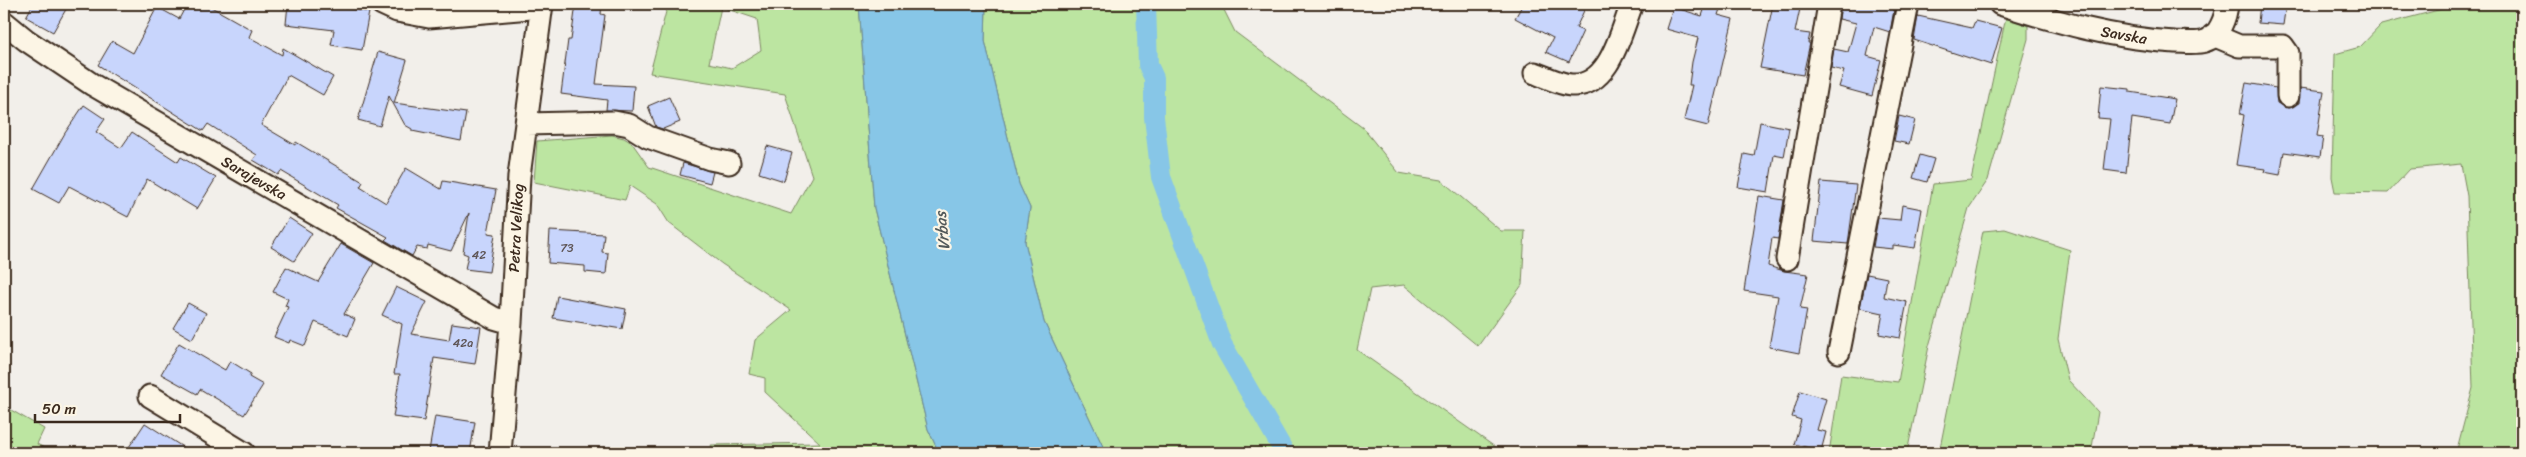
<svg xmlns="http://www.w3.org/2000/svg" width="2526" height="457" viewBox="0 0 2526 457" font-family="Sriracha,sans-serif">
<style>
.green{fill:#bce5a1;stroke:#7c8860;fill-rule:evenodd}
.water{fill:#87c6e7;stroke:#698897}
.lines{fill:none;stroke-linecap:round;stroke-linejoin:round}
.canal{stroke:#87c6e7;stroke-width:20}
.building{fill:#c8d5fc;stroke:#3b2a1e}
.minor-casing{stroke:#3b2a1e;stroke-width:25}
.minor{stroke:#fcf5e5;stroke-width:21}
.labels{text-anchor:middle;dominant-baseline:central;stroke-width:4.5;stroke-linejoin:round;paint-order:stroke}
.number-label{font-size:12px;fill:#5e5556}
.street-label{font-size:15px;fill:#3b2a1e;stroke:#fcf5e5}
.water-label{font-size:16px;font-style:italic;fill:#52595a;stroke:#fcf5e5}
</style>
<rect width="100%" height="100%" fill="#f2efea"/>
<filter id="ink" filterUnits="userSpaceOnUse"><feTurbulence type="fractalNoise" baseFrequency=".02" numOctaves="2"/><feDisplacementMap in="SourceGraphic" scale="10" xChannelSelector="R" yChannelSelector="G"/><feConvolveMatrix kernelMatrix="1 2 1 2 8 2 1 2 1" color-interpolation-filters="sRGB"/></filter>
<g filter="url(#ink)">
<path class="green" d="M668 4H859L874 208 928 429 939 453H714L711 445 820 443 765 392V378L749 374 755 340 791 310 722 264 669 223 657 204 630 186 625 200 534 182 537 141 612 135 624 138 632 143 649 167 791 214 812 176 785 94 650 73ZM721 7 757 19 761 50 732 68 709 63Z
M986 4H1221L1235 32 1363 128 1399 173 1441 180 1501 231H1525L1522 285 1478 346 1404 285 1370 289 1357 350 1495 447 1500 453H1106L1044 322 1025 242 1030 208 1019 184 985 41Z
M2446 4H2522V453H2456L2473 388 2467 196 2461 164 2410 169 2388 193 2335 192 2332 177 2335 54 2360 47 2381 25 2446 8Z
M2006 17 2028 26V39L1988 180 1969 208 1929 346 1907 453H1829L1841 375 1898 382 1933 184 1971 180Z
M2005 229 2070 250 2058 339 2068 380 2098 412 2091 453H1939L1983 231Z
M4 406 44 429 37 444 53 453H4Z"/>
<path class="water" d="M859 4H986L985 41 1019 184 1030 208 1025 242 1044 322 1106 453H939L928 429 874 208Z"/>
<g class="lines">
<path class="canal" d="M1146 4 1148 65 1154 78V117L1161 177 1222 344 1285 453"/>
</g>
<path class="building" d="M33 4H69L53 32 26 17Z
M187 4H206L252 30 249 37 282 55 283 48 333 77 323 95 288 75 261 125 295 145 296 142 363 182 360 187 386 203 406 168 441 189 443 181 496 190 488 233 495 234 489 272 465 269 468 255 463 253 469 213 451 251 428 245 427 249 417 247 412 256 385 240 388 237 336 208 338 205 281 171 278 175 253 160 257 155 208 124 203 131 98 65 112 41 133 53 157 7 179 19Z
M288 4H320L369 12 362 50 331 45 334 30 286 24Z
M576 4H602L601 14 605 15 596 84 634 86 632 111 606 110 607 100 561 94 568 40H571Z
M1523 4H1587L1576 28 1583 31 1569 62 1546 52 1553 38 1515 18Z
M1706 4 1721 6 1718 15 1733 19 1708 126 1684 120 1692 85H1689L1692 62 1698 38 1666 29 1673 7 1702 16Z
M1773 4H1801L1795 32 1810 34 1808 43H1810L1803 75 1760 68Z
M1841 4H1895L1890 32 1874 27 1867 56 1881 60 1872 96 1839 87 1844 71 1831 68 1834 49 1848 52 1856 23 1839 19Z
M2260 4H2286L2283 25 2258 23Z
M1918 16 1972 28 1975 21 2002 28 1991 65 1914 40Z
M378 52 407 60 394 103 466 113 461 141 412 131V129L405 125 389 96 380 126 358 120Z
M2246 83 2276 88 2277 103 2288 108 2299 103 2300 88 2324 91 2317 136 2323 137 2320 157 2284 152 2280 175 2264 172 2265 169 2236 165 2244 115 2240 114Z
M2101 86 2130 89V92L2175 99 2170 124 2132 118 2126 173 2104 170 2110 119 2098 118Z
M669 97 680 122 663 129 656 127 648 106Z
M84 105 105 119 96 132 121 148 132 132 178 162 181 157 216 178 197 209 147 179 128 217 69 186 59 203 33 189 65 133Z
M1899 116 1915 120 1909 144 1894 141Z
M1760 122 1789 128 1784 157 1774 155 1768 192 1738 187 1744 154 1754 156Z
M767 146 792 153 784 181 759 173Z
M1920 155 1934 159 1927 182 1913 178Z
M683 163 713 172 710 183 680 175Z
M1821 182 1856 185 1848 244 1814 241Z
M1759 196 1784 200 1778 239 1772 238 1768 266 1784 271 1808 274 1800 309 1807 310 1799 353 1769 347 1778 296 1744 291Z
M1902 205 1922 209 1915 248 1893 245V249L1873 247 1878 218 1900 220Z
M289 218 312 233 294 261 271 247Z
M550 231 604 234 602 252 608 253 606 274 585 272V266L548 263Z
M341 244 374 263 344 314 355 319 348 336 315 322 305 346 290 340 289 343 274 337 288 307 285 306 288 299 273 292 286 267 318 282Z
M1867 274 1887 278 1884 297 1907 302 1900 338 1879 334 1883 313 1860 308Z
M396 287 427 302 411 334 449 340 452 323 481 327 475 364 434 358 424 421 393 417 400 374H394L402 324 382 315Z
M557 296 626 309 622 329 553 318Z
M188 303 206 313 192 339 173 328Z
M179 343 225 370 230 361 251 374 249 377 263 385 244 415 200 389 197 394 161 374Z
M1800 391 1826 399 1817 430 1826 432 1821 451 1794 444 1801 420 1792 417Z
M435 416 475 422 470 453 429 451Z
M145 423 192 453H125Z"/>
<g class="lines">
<g class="minor-casing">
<path id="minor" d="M382 4 397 11 429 17 542 7
M2000 4C2057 22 2115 39 2175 42 2184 42 2196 44 2205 41 2219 37 2226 17 2227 4
M4 22 26 40 93 85 494 318 511 323
M2213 35 2239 46H2283L2288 53V96
M1535 73C1546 77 1559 84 1571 85 1610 88 1621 31 1632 4
M526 124 614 122 629 125 648 137 710 159 729 163
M1787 259 1829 4
M1839 352 1908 4
M150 396 244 453
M500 453 511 323 519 176 542 4"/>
</g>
<use href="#minor" class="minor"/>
</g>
</g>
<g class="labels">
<g class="number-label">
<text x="567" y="248">73</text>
<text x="479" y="255">42</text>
<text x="463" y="343">42a</text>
</g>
<g class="street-label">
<text transform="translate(2124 35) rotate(10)">Savska</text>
<text transform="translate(254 178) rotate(30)">Sarajevska</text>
<text transform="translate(516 228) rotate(-87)">Petra Velikog</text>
</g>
<g class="water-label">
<text transform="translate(942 231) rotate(-96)">Vrbas</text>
</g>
</g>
<rect width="2526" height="457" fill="none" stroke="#fcf5e5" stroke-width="20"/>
<rect x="10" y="10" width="2506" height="437" fill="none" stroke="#3b2a1e" stroke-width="2" filter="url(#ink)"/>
<path d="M35 414v8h145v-8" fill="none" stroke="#3b2a1e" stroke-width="2.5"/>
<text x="42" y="414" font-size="15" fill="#3b2a1e" stroke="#fcf5e5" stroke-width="4" paint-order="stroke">50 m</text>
</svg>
